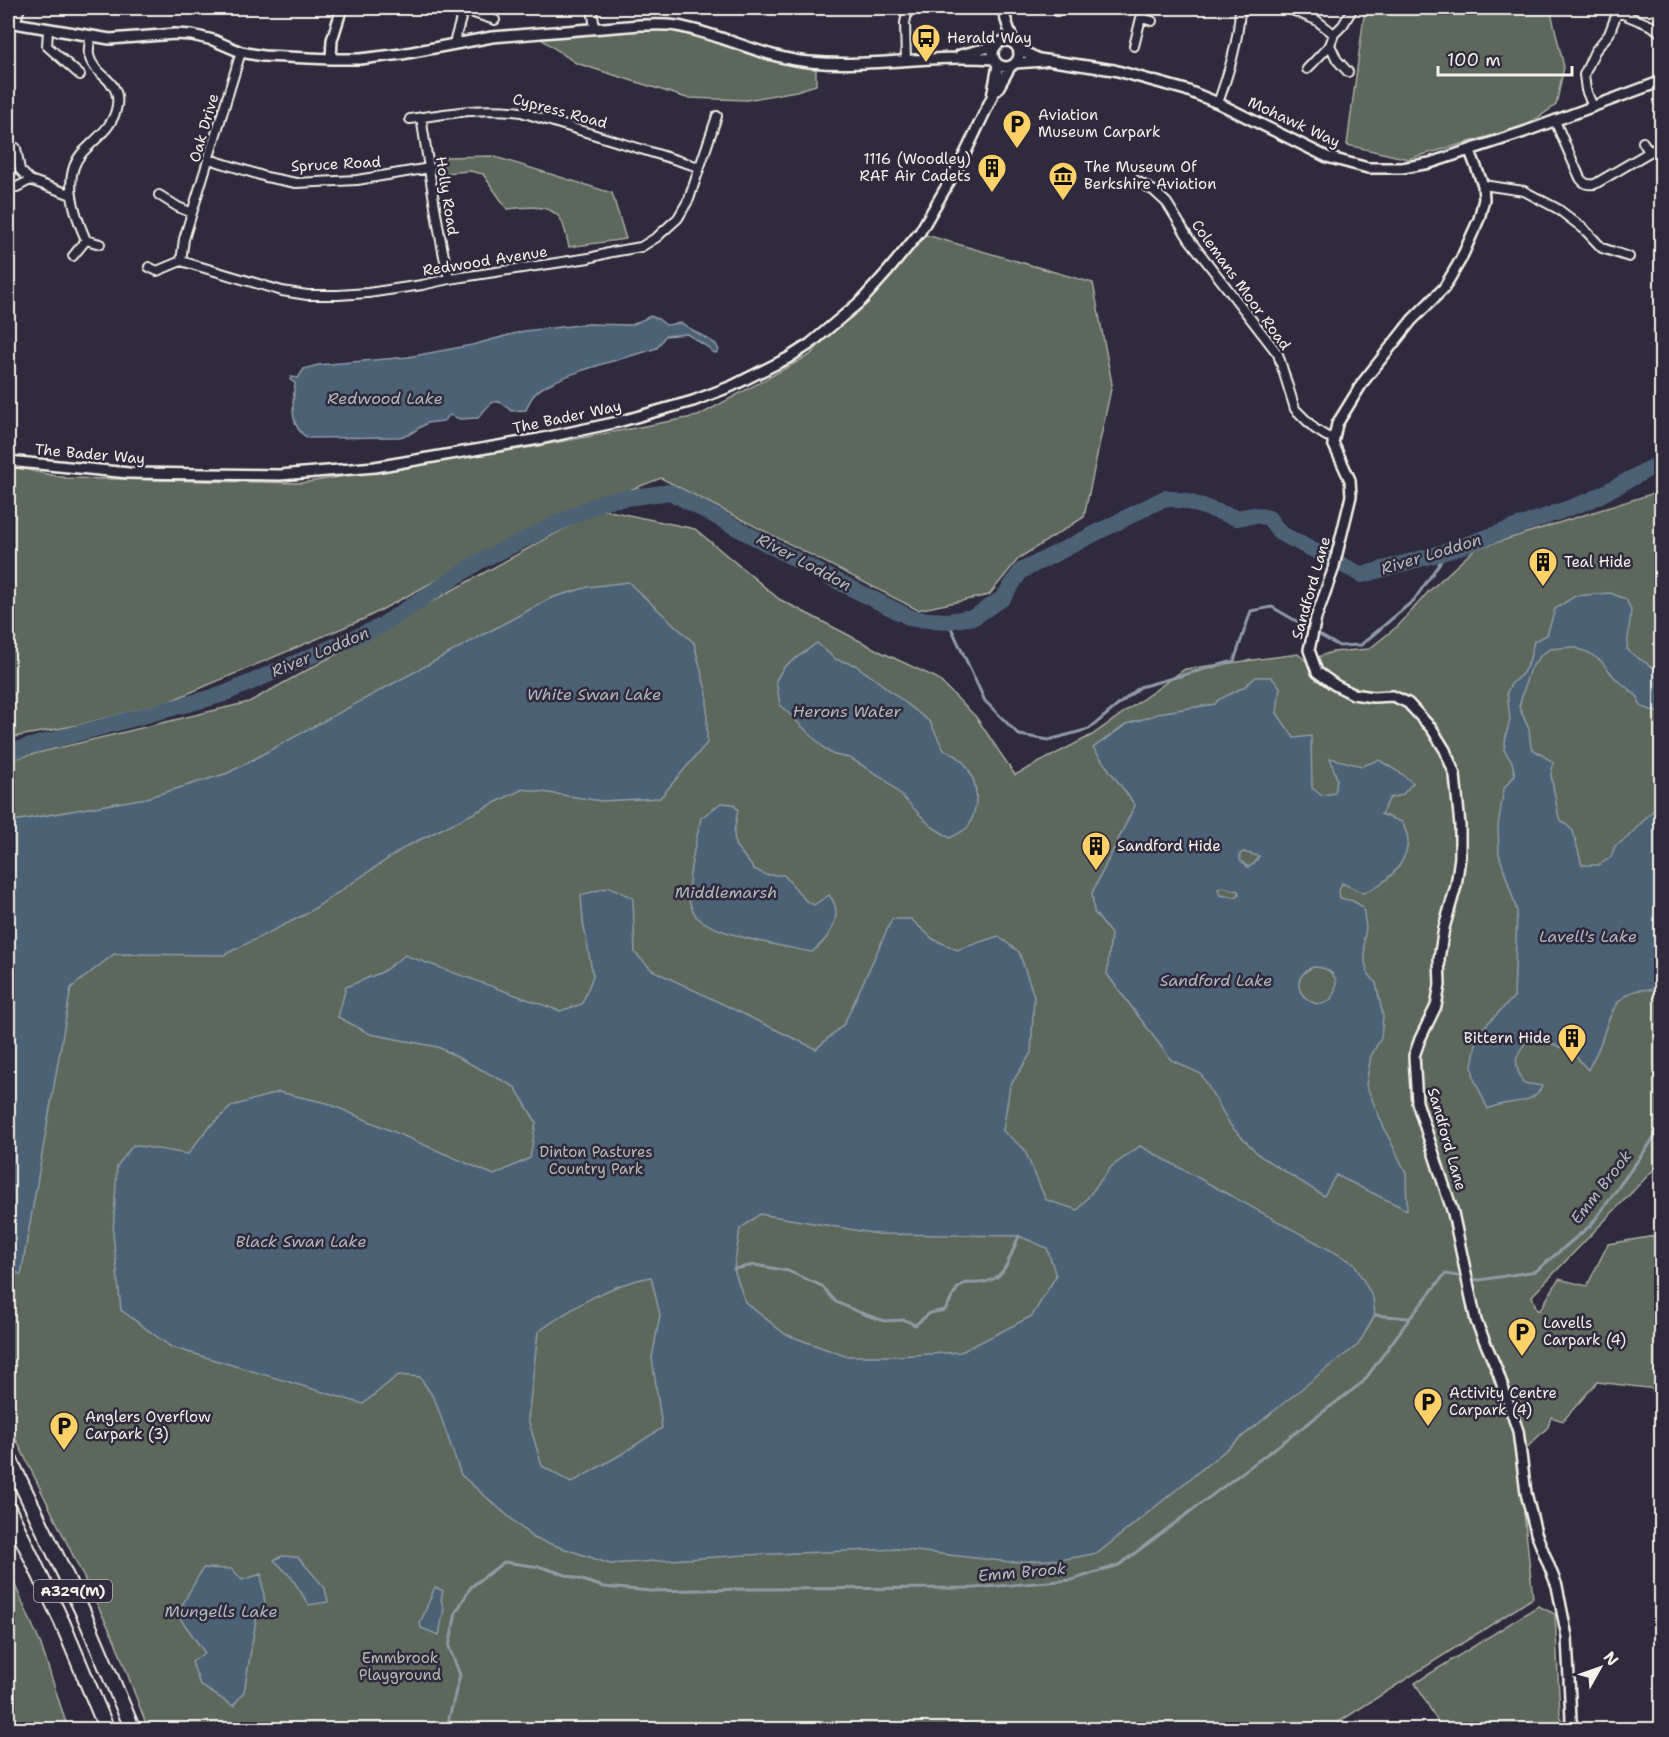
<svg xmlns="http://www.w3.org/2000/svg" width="1669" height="1737" viewBox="0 0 1669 1737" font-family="'Shantell Sans',sans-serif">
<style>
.green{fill:#5b675c;stroke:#a8aca2;stroke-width:1.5}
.water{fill:#4c6276;stroke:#8f9ba4;stroke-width:1.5;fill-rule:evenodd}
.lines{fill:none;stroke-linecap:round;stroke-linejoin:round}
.stream{stroke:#8f9ba4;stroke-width:3}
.river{stroke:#4c6276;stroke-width:16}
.minor-casing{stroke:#f4f1e8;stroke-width:12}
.tertiary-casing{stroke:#f4f1e8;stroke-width:14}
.motorway-casing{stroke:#f4f1e8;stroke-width:18}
.minor{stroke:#2f2a3d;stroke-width:8}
.tertiary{stroke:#2f2a3d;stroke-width:9}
.motorway{stroke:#2f2a3d;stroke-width:14}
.labels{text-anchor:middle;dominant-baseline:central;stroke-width:5;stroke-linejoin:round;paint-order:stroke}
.shield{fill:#2f2a3d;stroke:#b9b5b5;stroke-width:1.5}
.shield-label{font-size:14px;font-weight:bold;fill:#f4f1e8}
.poi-label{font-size:15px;fill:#f4f1e8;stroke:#2f2a3d;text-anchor:start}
.street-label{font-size:15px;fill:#f4f1e8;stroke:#2f2a3d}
.park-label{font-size:15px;fill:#b7bab0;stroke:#2f2a3d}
.water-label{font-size:16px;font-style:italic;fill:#b1b8ba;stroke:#2f2a3d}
</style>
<rect width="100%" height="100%" fill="#2f2a3d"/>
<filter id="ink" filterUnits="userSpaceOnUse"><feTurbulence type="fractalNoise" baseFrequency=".0167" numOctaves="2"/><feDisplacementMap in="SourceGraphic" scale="12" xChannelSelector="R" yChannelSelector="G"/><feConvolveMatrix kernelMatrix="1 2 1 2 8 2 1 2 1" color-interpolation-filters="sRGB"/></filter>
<g filter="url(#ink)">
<path class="green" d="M1365 8H1550L1564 67 1556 105 1526 126 1408 159 1347 145Z
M666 29 769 58 816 66V85L796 91 747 100 687 98 576 63 541 39C582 31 624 30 666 29Z
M492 156 612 193 626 239 569 247C567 239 565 227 561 220 551 202 523 208 507 209L483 174 470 171 444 173 443 157Z
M926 235 1093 283 1112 384 1084 517 1019 558 989 595 918 610 661 478 542 524 366 618 168 702 79 725 8 738V466L66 478 301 483 533 447 698 416 810 355Z
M1661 491V1162L1532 1296 1537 1310H1540L1559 1279 1587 1286 1608 1244 1661 1235V1383L1656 1389 1597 1382 1563 1421 1551 1417 1548 1427 1518 1456 1533 1598 1328 1729H148L115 1641 8 1423V760L249 702 600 509 695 529 779 599 883 653 937 678 976 717 1015 775 1092 735 1185 669 1298 654 1306 661 1332 652 1369 649 1399 625 1429 591 1475 549Z
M8 1569 41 1645 68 1729H8Z
M1538 1606 1555 1614 1560 1715 1566 1729H1442L1415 1683Z"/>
<path class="water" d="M650 316 658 319 666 325 681 323 716 344 719 350 716 353 712 352 709 348 687 334 665 336 657 348C621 360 575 369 542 388 534 393 529 401 526 410L511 411C495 393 490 404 478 418L460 419 450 415 443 421 427 423 408 435 399 437 308 438C288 427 293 403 295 383L290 380 291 377 298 378 304 369 318 365 408 357 472 345 524 331 589 324 632 325Z
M628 582 694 643 707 694V743L660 798 601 801 523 789 407 846 306 914 224 955 114 954 71 988 21 1275 8 1267V822L146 798 228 773 551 598 588 587Z
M1610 593 1626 599 1631 610 1627 649C1637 660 1652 664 1661 674V737L1659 713 1640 706 1638 697 1615 678 1601 661 1589 653 1574 647 1550 649 1540 656 1529 671 1519 707 1529 729 1531 748 1553 762 1551 775 1559 818 1573 831 1582 865H1599L1611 857 1615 846 1627 838 1661 802V990C1654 990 1645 989 1638 990 1616 995 1609 1017 1603 1036 1600 1048 1593 1059 1588 1070L1571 1051 1531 1036C1515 1054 1512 1061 1523 1083L1542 1086C1533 1107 1506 1099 1488 1109L1474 1079 1472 1065 1477 1039 1484 1027 1514 997 1517 911 1499 854 1498 826 1504 788 1515 775 1512 762 1504 750 1506 735 1510 720 1507 692 1512 683 1522 674 1529 662 1534 641 1547 635 1555 609 1575 596Z
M817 643 835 659 855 665 875 679 930 722 944 750C971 758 982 791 973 816 971 820 970 826 967 828 962 832 955 835 950 838L931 826 885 779 850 758 834 755 826 750 780 705 776 680 784 667Z
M1256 677H1271L1280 687 1277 713 1294 738 1311 736 1312 788 1321 795 1335 793 1337 779 1330 758 1362 766 1379 760 1402 774 1413 783 1402 795 1390 798 1381 814 1402 822C1404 827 1408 834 1408 840 1407 865 1385 885 1363 893L1342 883 1339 890 1340 898 1353 901 1363 907 1366 928 1364 939 1365 962 1368 973 1376 983 1383 1016 1381 1038 1371 1056 1366 1085 1385 1130 1406 1173 1407 1210 1336 1175 1324 1196 1260 1156 1231 1126 1201 1074 1171 1060 1107 974 1111 934 1094 912 1092 893 1135 805 1093 748 1127 724 1164 712 1215 704 1218 700 1244 687ZM1243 852 1259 856 1254 864 1248 867 1240 860V854ZM1222 887 1238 891 1239 894 1236 897 1220 895 1218 889ZM1313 967C1325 967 1331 970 1336 980 1336 1031 1271 987 1313 967Z
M721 803 733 804 738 810 734 832 735 845 754 869 766 875H784L806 901 814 905 829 895C846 915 829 939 812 952 785 947 715 935 697 917 694 914 690 904 689 900 687 876 696 842 701 818Z
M610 887 633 898 635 953 652 970 816 1049 844 1024 892 919H911L933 939 957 950 998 936 1019 952 1034 996 1031 1053 1010 1086 1003 1131 1024 1149 1046 1200 1078 1210 1111 1167 1140 1146 1354 1263 1373 1298 1375 1315 1358 1345 1331 1365 1098 1553 1066 1559 1010 1562 898 1549 747 1555 610 1564 533 1538 461 1475 435 1400 420 1377 398 1375 363 1404 171 1347 121 1310 113 1234 117 1166 133 1145 188 1154 207 1129 232 1106 279 1092 327 1103 494 1175 530 1158 536 1122 515 1087 438 1047 370 1034 338 1017 346 987 382 972 405 955 560 1011 582 1004 593 976 583 922 581 895ZM760 1214 878 1234 1019 1236 1047 1248 1056 1276 1032 1316 961 1352 898 1356H845L785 1334 745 1302 734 1269 740 1229ZM651 1277 660 1315 652 1358 662 1428 620 1455 571 1483 542 1466 528 1419 538 1332C572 1308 609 1284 651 1277Z
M282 1556 298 1557 325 1588 328 1602 309 1605 291 1577 274 1560Z
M203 1568 232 1569 242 1580 261 1574 265 1604 256 1620 244 1692 233 1706 200 1685 192 1662 205 1653 177 1614Z
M435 1587 443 1591 441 1600 444 1609 439 1635 421 1628 420 1623Z"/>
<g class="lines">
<path class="stream" d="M948 621 985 701 1019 735 1049 740 1089 729 1140 687 1234 661 1251 611 1272 607 1310 629
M1316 633 1339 646 1361 645 1414 600 1448 551
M734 1269 755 1265 788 1271 822 1286 836 1302 861 1313 884 1321 905 1320 915 1325 930 1313 945 1310 957 1289 965 1283C1005 1286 1005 1267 1019 1236
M1470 1279 1480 1280 1536 1271 1591 1225 1662 1127
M1375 1315 1409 1318
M446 1730 460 1675 449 1647 456 1612 471 1587 504 1562 541 1567 604 1587 651 1591 745 1589 974 1588 1072 1580 1119 1565 1363 1382 1410 1318 1445 1274 1464 1277"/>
<path class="river" d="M8 752 221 695 379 627 480 561 604 501 670 492 823 574 913 619 948 621 974 617 1003 598 1021 571 1165 498 1185 501 1237 518 1255 515 1269 518 1280 533 1362 575 1448 551 1589 501 1662 462"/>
<g class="minor-casing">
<path id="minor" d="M592 8 595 29
M1055 8 1057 11
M1287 8 1316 20 1334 34 1330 45 1337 60 1348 72
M464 10 495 20
M1240 10 1257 8
M1618 12 1652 26 1662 34
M1141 18 1152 21
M15 23 20 8
M48 30 47 46 80 75
M1334 34 1343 25 1353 8
M454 43 464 8
M1134 46 1141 18 1146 8
M906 61 905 23 908 8
M1307 69 1330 45
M1218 103C1229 72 1238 43 1240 10L1238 8
M1593 107 1586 90 1584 75 1595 51 1609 34 1619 8
M421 117C430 171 436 225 449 279
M410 119C450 113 481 107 521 112L699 167
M1555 121 1580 178C1584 184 1588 185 1595 184L1658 147
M1643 142 1649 152
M16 148 20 170 30 180
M209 159 266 177 296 183 357 180 430 168
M1137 181 1154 191 1167 203 1189 239 1278 354 1295 409 1315 429 1326 436 1333 438
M1483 185 1524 191 1558 209 1584 229 1602 248 1629 257
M17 187 30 180 72 195
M159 195 178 207 192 213
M86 240 100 244
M73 256 86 240C75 215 61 177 82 153 96 138 114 127 117 105 121 79 93 76 89 55 88 50 90 42 90 37
M181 261 282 291 307 295H338L368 293 422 285 449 279 589 258 612 252 641 247 657 237 678 218 689 199 717 116
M149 267 157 271 181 261 184 239 241 52"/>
</g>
<g class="tertiary-casing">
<path id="tertiary" d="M1002 8 1014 44
M8 22 110 39 175 34 192 35 213 40 241 52 263 56 331 59H360L402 54 492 37 640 25C652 25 665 24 677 26 722 34 763 58 810 62 871 68 932 54 994 59
M993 54a13 13 0 1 1 26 0a13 13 0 1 1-26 0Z
M1018 49 1039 59 1114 70 1186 90 1218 103 1327 157 1368 168H1402L1430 163 1524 132 1662 81
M960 55 995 46
M331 59 332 40 342 8
M1015 63 1044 61
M997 90 1010 67
M1470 151 1483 185 1484 199 1479 219 1461 259 1444 288 1412 320 1363 382 1337 424 1333 443 1350 480 1351 496 1333 570 1316 618 1309 650 1317 672 1335 685 1353 694 1373 697 1393 696 1408 703 1432 729 1445 750 1455 775 1460 826V857L1456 886 1444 928 1439 959 1440 985 1436 1006 1420 1039 1414 1056 1417 1102 1453 1213 1476 1321 1497 1370 1518 1431 1526 1493 1536 1533 1557 1586 1567 1637 1571 1720 1574 1730
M8 461 129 473 280 475 375 467 539 439 618 422 693 401 732 386 788 358 810 344 862 300 888 271 920 232 963 158 992 97 998 65"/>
</g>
<g class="motorway-casing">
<path id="motorway" d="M8 1456 83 1612 133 1730
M8 1508 62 1622 107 1730"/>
</g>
<use href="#minor" class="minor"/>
<use href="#tertiary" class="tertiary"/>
<use href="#motorway" class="motorway"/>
</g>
</g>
<defs>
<g id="bus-pin" transform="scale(1.5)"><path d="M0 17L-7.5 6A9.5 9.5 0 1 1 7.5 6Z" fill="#ffd166" stroke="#2f2a3d"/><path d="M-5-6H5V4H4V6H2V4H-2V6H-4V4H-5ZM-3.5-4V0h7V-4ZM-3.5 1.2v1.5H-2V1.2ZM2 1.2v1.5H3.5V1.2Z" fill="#111"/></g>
<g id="parking-pin" transform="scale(1.5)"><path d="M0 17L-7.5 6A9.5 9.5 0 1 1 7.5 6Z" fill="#ffd166" stroke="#2f2a3d"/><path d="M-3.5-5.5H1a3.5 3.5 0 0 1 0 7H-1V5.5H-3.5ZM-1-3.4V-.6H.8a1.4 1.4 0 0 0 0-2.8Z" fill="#111"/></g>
<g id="building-pin" transform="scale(1.5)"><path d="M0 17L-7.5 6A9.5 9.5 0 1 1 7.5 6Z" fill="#ffd166" stroke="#2f2a3d"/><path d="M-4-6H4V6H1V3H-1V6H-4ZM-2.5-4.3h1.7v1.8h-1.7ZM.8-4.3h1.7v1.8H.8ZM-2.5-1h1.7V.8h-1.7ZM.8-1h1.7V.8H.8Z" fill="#111"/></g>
<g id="museum-pin" transform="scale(1.5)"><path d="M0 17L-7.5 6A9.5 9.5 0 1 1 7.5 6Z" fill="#ffd166" stroke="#2f2a3d"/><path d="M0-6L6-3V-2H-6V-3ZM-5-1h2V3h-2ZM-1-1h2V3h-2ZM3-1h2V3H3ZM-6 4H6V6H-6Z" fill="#111"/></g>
</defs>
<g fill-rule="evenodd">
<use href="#bus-pin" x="926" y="38"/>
<use href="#parking-pin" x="1017" y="124"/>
<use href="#building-pin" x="992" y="168"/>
<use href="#museum-pin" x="1063" y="176"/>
<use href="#building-pin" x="1543" y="562"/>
<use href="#building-pin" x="1096" y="846"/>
<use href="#building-pin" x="1572" y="1038"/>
<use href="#parking-pin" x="1522" y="1332"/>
<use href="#parking-pin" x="1428" y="1402"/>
<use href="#parking-pin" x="64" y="1426"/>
</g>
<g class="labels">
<rect class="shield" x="34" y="1580" width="78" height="22" rx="4.5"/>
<g class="shield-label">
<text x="73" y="1591">A329(M)</text>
</g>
<g class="poi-label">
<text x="947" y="38">Herald Way</text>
<text x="1038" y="115">Aviation<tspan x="1038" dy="17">Museum Carpark</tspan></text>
<text x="971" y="159" text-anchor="end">1116 (Woodley)<tspan x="971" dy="17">RAF Air Cadets</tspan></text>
<text x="1084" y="167">The Museum Of<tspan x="1084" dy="17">Berkshire Aviation</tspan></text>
<text x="1564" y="562">Teal Hide</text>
<text x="1117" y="846">Sandford Hide</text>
<text x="1551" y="1038" text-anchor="end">Bittern Hide</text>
<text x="1543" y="1323">Lavells<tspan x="1543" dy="17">Carpark (4)</tspan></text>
<text x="1449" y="1393">Activity Centre<tspan x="1449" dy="17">Carpark (4)</tspan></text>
<text x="85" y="1417">Anglers Overflow<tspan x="85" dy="17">Carpark (3)</tspan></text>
</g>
<g class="street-label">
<text transform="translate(560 111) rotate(15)">Cypress Road</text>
<text transform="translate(1294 122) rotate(25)">Mohawk Way</text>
<text transform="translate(204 128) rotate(-74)">Oak Drive</text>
<text transform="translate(336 164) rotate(-3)">Spruce Road</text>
<text transform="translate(447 196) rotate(81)">Holly Road</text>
<text transform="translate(485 261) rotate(-9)">Redwood Avenue</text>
<text transform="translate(1241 285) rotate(54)">Colemans Moor Road</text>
<text transform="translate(567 417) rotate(-12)">The Bader Way</text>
<text transform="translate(90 454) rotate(5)">The Bader Way</text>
<text transform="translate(1311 588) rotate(-74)">Sandford Lane</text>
<text transform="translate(1447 1139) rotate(74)">Sandford Lane</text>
</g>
<g class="park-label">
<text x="596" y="1152">Dinton Pastures<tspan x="596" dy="17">Country Park</tspan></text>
<text x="400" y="1658">Emmbrook<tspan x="400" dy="17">Playground</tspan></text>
</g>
<g class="water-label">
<text x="385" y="398">Redwood Lake</text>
<text transform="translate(1431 554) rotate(-17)">River Loddon</text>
<text transform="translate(804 562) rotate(28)">River Loddon</text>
<text transform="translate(320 652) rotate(-23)">River Loddon</text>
<text x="594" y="694">White Swan Lake</text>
<text x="847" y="711">Herons Water</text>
<text x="726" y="892">Middlemarsh</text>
<text x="1588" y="936">Lavell's Lake</text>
<text x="1216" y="980">Sandford Lake</text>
<text transform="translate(1601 1187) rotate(-52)">Emm Brook</text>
<text x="301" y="1241">Black Swan Lake</text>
<text transform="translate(1022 1572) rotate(-5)">Emm Brook</text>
<text x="221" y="1611">Mungells Lake</text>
</g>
</g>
<rect width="1669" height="1737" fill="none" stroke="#2f2a3d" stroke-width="30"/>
<rect x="15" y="15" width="1639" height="1707" fill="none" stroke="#f4f1e8" stroke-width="2" filter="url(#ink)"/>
<g transform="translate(1600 1668) rotate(50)" stroke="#2f2a3d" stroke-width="4.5" paint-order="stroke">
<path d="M0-4.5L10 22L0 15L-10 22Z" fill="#f4f1e8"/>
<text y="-9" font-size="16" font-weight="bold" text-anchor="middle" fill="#f4f1e8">N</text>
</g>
<path d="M1438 66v9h134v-9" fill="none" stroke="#f4f1e8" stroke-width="3"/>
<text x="1447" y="66" font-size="18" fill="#f4f1e8" stroke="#2f2a3d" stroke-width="4.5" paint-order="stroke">100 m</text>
</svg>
